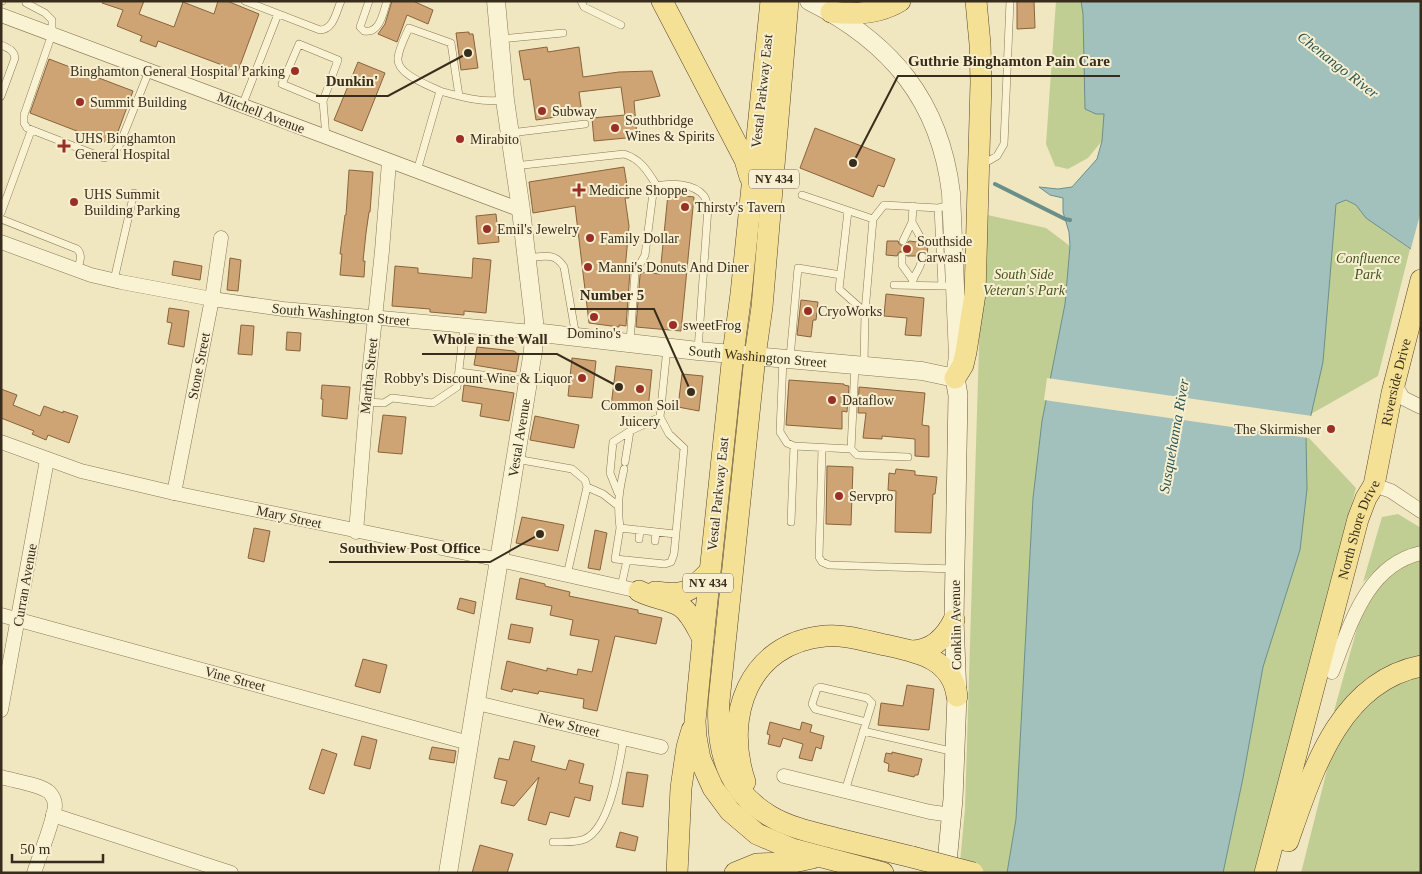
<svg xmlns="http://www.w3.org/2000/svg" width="1422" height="874" viewBox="0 0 1422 874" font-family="Georgia,serif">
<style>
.green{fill:#c1ce93}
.water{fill:#a3c1bc;stroke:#6a8f8a}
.pier{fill:#f0e6c0}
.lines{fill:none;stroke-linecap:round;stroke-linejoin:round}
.stream{stroke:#6a8f8a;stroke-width:4}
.building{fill:#cfa474;stroke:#89633c}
.service-casing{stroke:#897757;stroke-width:8}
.minor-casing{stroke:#897757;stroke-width:15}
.tertiary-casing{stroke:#897757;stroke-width:19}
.secondary-casing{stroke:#6b583a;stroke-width:20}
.primary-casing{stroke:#56442c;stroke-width:22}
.service{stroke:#faf3d3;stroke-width:7}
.minor{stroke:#faf3d3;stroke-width:14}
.tertiary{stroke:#faf3d3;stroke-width:18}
.secondary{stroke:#faf3d3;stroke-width:19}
.primary{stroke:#f5e195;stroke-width:21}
.primary-bridge-casing{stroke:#56442c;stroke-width:22;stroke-linecap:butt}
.primary-bridge{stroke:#f5e195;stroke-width:21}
.poi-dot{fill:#9a3025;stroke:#f7efd0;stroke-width:2}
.labels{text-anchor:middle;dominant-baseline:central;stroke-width:4;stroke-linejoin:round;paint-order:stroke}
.shield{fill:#f7efd0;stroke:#716752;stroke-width:1}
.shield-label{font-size:12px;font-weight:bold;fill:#382d1c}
.poi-label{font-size:14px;fill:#382d1c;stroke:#f7efd0;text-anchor:start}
.street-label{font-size:14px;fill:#382d1c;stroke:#f7efd0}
.park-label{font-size:14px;font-style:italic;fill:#435522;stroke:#f7efd0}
.water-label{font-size:15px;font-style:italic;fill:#2b5758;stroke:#f7efd0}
.leader{fill:none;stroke:#382d1c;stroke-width:2}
.callout-dot{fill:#382d1c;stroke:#f7efd0;stroke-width:2}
.callout-label{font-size:15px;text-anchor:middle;font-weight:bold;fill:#382d1c;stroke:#f7efd0;stroke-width:4;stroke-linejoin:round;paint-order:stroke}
</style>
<rect width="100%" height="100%" fill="#f0e6c0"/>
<path class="green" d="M1056 1H1081L1104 113 1102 141 1088 158 1068 169 1055 166 1046 144Z
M1346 200 1356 205 1366 218 1410 249 1378 376 1311 414 1323 362 1334 212 1336 203Z
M983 214 1046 228 1070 246 1065 304 1042 421 1033 498 1016 820 1007 873H959L965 809Z
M1306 437 1309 438 1356 488 1254 873H1223L1243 778 1263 667 1300 550Z
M1398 514 1421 528V546C1396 554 1383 565 1363 582L1382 517Z
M1419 560H1421V656L1395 662 1363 683 1338 713 1334 711 1361 614 1370 594 1389 574Z
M1416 676H1421V873H1301L1329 762 1345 730 1377 695Z"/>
<path class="water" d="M1081 1H1421V256L1366 218 1356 205 1346 200 1336 204 1323 362 1306 437 1307 489 1300 550 1263 667 1243 778 1223 873H1007L1016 819 1033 498 1042 421 1065 304 1070 246 1069 232 1063 212V198L1050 195 1039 187 1058 189 1072 187 1097 159 1102 141 1104 114H1096L1085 109 1083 14Z"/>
<path class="pier" d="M1421 211V258L1410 252Z
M1047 378 1312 416 1308 438 1044 400Z"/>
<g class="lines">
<path class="stream" d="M995 184 1065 219 1070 220"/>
</g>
<path class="building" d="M103 1H144L139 14 174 27 183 2 214 14 218 1H227L259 14 238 71 158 41 156 47 140 41 142 36 117 26 123 10 102 3Z
M392 1H413L433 10 428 24 407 15 397 42 378 34 385 24Z
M1017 1H1034L1035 28 1017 29Z
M469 32V34H473L478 68 461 70 456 33Z
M547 47 548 52 579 47 583 77 619 72 652 71 660 96 634 101 637 137 594 141 592 118 625 115 621 87 579 92 582 113 536 120 530 79 524 80 519 51Z
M49 59 133 91 113 145 30 113Z
M358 62 385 73 362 131 334 120Z
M815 128 895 159 884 187 878 185 873 197 800 168Z
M624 167 629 198H625L629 226 625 270 630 271 626 326 619 325V327L589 323 575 206 533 213 529 182Z
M349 170 373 172 370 212H369L366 233 363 261H365L364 277 340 275 342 254H340L345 215H346Z
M668 194 694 197 681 331 636 327 640 275 642 272 660 274Z
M496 214 499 242 478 244 476 216Z
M887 241H898L899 244 903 246 906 245 909 241 917 242 922 247 928 244 927 256 925 252 922 251 918 253 917 256H907L906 253 902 251 899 252 897 256 886 255Z
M230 258 241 260 238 291 227 290Z
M473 258 491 260 486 313 464 311V315L430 312V309L392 306 395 266 418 268V273L472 278Z
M174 261 202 266 200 280 172 275Z
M886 294 924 298 921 336 905 335 907 318 884 316Z
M801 300 818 302 816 320H813L811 337 797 335Z
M169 308 189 311 184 347 168 344 172 323 167 322Z
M241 325 254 326 252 355 238 354Z
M287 332 301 333 300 351 286 350Z
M477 347 514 351 519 355 516 372 474 365Z
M572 358 596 361 592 398 568 396Z
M616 366 652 370 648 409 611 406Z
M682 374 703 376 699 411 678 407Z
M789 380 844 384V385L849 386 847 412 842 411V429L786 425Z
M322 385 350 387 347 419 322 416 323 399H321Z
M464 385 514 393 509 421 480 416 482 404 462 401Z
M859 387 925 393 922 425 929 426V457L915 456V439L882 436V439L863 438 866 413H858Z
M1 389 17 395 13 405 40 416 44 406 63 413V411L78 416 69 443 48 435 46 440 32 434 34 431 1 418Z
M383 415 406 417 402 454 378 452Z
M535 416 579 425 574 448 530 440Z
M827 466 853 467 851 525 826 524Z
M896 469 915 471V475L937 477 935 494H933L931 533 895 532 896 491 888 490 889 473 895 474Z
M522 517 564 525 558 551 516 543Z
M254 528 270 531 264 562 248 558Z
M595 530 607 533 600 570 588 568Z
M520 578 545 584V586L570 592 569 596 638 610V613L662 618 656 644 615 636 597 711 583 708 584 699 539 691 538 694 513 689 512 692 501 689 507 661 547 671V668L577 675 578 669 592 672 599 640 570 635 573 620 550 615 552 606 516 599Z
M460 598 476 602 474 614 457 609Z
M511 624 533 628 530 643 508 639Z
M363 659 387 665 380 693 355 686Z
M907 685 934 689 929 730 878 725 881 703 903 706Z
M770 722 800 730 802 722 812 725 810 732 824 736 821 749 816 747 812 761 799 758 803 744 783 738 780 747 768 744 770 735 767 734Z
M362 736 377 740 370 769 354 765Z
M514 741 535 746 531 761 566 770 569 760 584 764 579 783 593 786 590 801 575 797 569 817 550 812 546 825 528 820 539 777 514 806 501 803 507 781 494 778 499 758 509 760Z
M432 747 456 751 454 763 429 759Z
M322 749 337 754 324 794 309 789Z
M892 752 922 759 918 775H915L914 777 888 771 889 764 884 762 886 753 892 754Z
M627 772 648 775 643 807 622 804Z
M620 832 638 837 635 851 616 847Z
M480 845 513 854 507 873H472Z"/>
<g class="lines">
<g class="service-casing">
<path id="service" d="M1 1H2
M245 1 320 30C334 29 336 12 341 1
M369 1 360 27 364 31C380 34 383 13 387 1
M581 1 584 7 621 25
M26 3 45 13 52 20V34L24 115V123L27 128 104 158 111 156 119 146 149 71
M499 39 563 33
M1 45C8 48 14 50 15 58L1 96
M440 91C428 85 396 74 398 58 399 48 405 37 409 28L451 43 459 96
M323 101 338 60 299 44 282 84 323 101 326 137
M242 106 278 14
M510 133 585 124
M983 164 997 156 1004 144 1010 1
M514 166 624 154C641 159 648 172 657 186
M417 171 440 91C461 97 482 103 505 100
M802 195 873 219
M938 208 942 286
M848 211 839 289 865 312
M1 213 31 131
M1 219 77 249C83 255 80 262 77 270
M912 222 923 242
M903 241 912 222 913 206
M902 256V265L912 279
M526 258C542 257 554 251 564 267L576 337
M114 280 134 193
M894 285 945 286
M912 285C913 273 922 270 922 256
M630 342 635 273 645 255 653 193 657 186C671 183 694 183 704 196 706 199 707 203 708 207L698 350
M790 358 798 268 841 275
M783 359 780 432 787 443 794 446 851 449 855 365
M864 365 865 312 873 219 884 205 938 208 952 205
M459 372 528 381
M366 402 384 403 392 398 433 403 457 387 464 326
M822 448 819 557 822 562 829 565 954 569
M851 449 857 455 908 457
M516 459 572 469 585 480 587 487 567 575
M625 462 630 431
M624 469C619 491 617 505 620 528L675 534
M587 487 603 494 617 505
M618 493 610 473 613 442 630 431 660 417
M791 522 794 446
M620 528 615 559 665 564 671 562 674 554 684 448 669 434 660 417 667 348
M639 539 640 530
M655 541 656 532
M621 587 627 560
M863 731 955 752
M845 791 872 703 867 698 820 687 817 689 812 704 815 709 866 722
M553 842C563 842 575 843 585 839 611 827 619 764 624 738"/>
</g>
<g class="minor-casing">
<g id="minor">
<path d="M1 15 521 210"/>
<path id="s1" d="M1 242 91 275 121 282 212 299 283 309 533 332"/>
<path d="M1394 383 1403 398 1421 407"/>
<path d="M1 442 81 471 174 493 500 560 639 591"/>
<path d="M1374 485 1391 491 1421 511"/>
<path d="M174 493 212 299 221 238"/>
<path d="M356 532 368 384 382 251 389 162"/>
<path d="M1 615 469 743"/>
<path d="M1332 672C1350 626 1366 565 1421 553"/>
<path d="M477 703 661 747"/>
<path d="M1 710 47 460"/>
<path d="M784 776 930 812 952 815"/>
<path d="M1 777C14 781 39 784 49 792 53 796 55 801 55 806 53 824 40 854 34 873"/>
<path d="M53 815 231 873"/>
</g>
</g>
<g class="tertiary-casing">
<g id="tertiary">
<path id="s2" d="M533 332 698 351 922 371 955 378 958 356 951 193C940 101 891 42 809 1"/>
<path id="s3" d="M448 873 533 351 534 321 521 210 505 100 496 1"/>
</g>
</g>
<g class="secondary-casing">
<path id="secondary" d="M946 873 953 799 957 696 954 620 958 395 955 378"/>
</g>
<g class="primary-casing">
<g id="primary">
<path d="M662 1 745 160 750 177"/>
<path d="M771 1 741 294 733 354 703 639 695 721 696 737 700 759 713 788 730 811 757 834 792 849 883 873"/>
<path d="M788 1 762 307 755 356 719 701C716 748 726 790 770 816 790 828 815 833 838 839 863 845 887 851 912 857"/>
<path d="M831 12C855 15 879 14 900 1"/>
<path d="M955 378 963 365 966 352 975 294 981 82 980 44 976 1"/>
<path d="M639 591C652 598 668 599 680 606 691 613 697 628 703 639"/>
<path d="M655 592C686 596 688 593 709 572"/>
<path d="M912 651C932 651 945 638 954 620"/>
<path d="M745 782C723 717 748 643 825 636 845 634 866 641 885 645 917 652 952 658 957 696"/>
<path d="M1288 841C1312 773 1339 682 1421 666"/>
<path d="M677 873 681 788 687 747 692 730"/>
<path d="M735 873 757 864 789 863 812 858"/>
<path id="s4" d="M1265 873 1358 519 1366 498 1374 485 1392 393 1421 280"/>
</g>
</g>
<use href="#service" class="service"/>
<use href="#minor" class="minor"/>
<use href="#tertiary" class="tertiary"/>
<use href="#secondary" class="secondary"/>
<use href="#primary" class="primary"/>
<g class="primary-bridge-casing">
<path id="primary-bridge" d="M912 857 973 873"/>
</g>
<use href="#primary-bridge" class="primary-bridge"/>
</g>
<g class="poi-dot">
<circle cx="295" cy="71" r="5"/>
<circle cx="80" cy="102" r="5"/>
<circle cx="542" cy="111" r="5"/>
<circle cx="615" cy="128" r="5"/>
<circle cx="460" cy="139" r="5"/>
<path d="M61.5 138.5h5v5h5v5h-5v5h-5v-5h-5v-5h5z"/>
<path d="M576.5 182.5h5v5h5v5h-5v5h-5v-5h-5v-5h5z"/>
<circle cx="74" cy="202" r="5"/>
<circle cx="685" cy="207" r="5"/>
<circle cx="487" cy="229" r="5"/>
<circle cx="590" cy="238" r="5"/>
<circle cx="907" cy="249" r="5"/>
<circle cx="588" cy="267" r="5"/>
<circle cx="808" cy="311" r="5"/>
<circle cx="594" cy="317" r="5"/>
<circle cx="673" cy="325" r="5"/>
<circle cx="582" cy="378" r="5"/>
<circle cx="640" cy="389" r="5"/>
<circle cx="832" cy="400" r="5"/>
<circle cx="1331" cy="429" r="5"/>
<circle cx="839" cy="496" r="5"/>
</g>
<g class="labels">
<g class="shield">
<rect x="749" y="169.5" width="50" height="19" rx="4"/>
<rect x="683" y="573.5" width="50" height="19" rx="4"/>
</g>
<g class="shield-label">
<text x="774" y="179">NY 434</text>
<text x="708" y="583">NY 434</text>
</g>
<g class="poi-label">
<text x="285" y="71" text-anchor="end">Binghamton General Hospital Parking</text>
<text x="90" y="102">Summit Building</text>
<text x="552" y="111">Subway</text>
<text x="625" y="120">Southbridge<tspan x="625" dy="16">Wines &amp; Spirits</tspan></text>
<text x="75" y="138">UHS Binghamton<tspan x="75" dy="16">General Hospital</tspan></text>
<text x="470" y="139">Mirabito</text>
<text x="589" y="190">Medicine Shoppe</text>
<text x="84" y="194">UHS Summit<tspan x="84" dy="16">Building Parking</tspan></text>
<text x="695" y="207">Thirsty's Tavern</text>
<text x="497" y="229">Emil's Jewelry</text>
<text x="600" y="238">Family Dollar</text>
<text x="917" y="241">Southside<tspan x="917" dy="16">Carwash</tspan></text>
<text x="598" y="267">Manni's Donuts And Diner</text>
<text x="818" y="311">CryoWorks</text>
<text x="683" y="325">sweetFrog</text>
<text x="594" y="333" text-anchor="middle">Domino's</text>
<text x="572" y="378" text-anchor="end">Robby's Discount Wine &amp; Liquor</text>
<text x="842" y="400">Dataflow</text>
<text x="640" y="405" text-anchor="middle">Common Soil<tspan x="640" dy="16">Juicery</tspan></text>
<text x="1321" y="429" text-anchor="end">The Skirmisher</text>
<text x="849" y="496">Servpro</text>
</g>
<g class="street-label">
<text transform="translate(762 91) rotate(-84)">Vestal Parkway East</text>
<text transform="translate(261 113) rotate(21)">Mitchell Avenue</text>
<text stroke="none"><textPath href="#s1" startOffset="349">South Washington Street</textPath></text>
<text stroke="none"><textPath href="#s2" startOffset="226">South Washington Street</textPath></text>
<text transform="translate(199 366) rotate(-79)">Stone Street</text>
<text transform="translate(369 376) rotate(-84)">Martha Street</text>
<text stroke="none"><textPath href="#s4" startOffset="509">Riverside Drive</textPath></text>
<text stroke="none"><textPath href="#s3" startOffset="441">Vestal Avenue</textPath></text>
<text transform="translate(718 494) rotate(-84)">Vestal Parkway East</text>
<text transform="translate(289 517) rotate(12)">Mary Street</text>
<text stroke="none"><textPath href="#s4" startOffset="356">North Shore Drive</textPath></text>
<text transform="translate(25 585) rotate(-80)">Curran Avenue</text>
<text transform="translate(956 625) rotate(-91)">Conklin Avenue</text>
<text transform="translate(235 679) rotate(15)">Vine Street</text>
<text transform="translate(569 725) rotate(14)">New Street</text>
</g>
<g class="park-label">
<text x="1368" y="258">Confluence<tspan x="1368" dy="16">Park</tspan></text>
<text x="1024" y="274">South Side<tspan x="1024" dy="16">Veteran's Park</tspan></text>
</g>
<g class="water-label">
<text transform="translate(1338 65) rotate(38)">Chenango River</text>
<text transform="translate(1174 436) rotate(-80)">Susquehanna River</text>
</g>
</g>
<path class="leader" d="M853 163L898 76H1120M468 53L388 96H316M691 392L654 309H570M619 387L557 354H422M540 534L490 562H329"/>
<g class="callout-dot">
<circle cx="853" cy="163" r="5"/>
<circle cx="468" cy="53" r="5"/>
<circle cx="691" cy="392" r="5"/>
<circle cx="619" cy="387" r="5"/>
<circle cx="540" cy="534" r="5"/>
</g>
<g class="callout-label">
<text x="1009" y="66">Guthrie Binghamton Pain Care</text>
<text x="352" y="86">Dunkin'</text>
<text x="612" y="300">Number 5</text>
<text x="490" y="344">Whole in the Wall</text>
<text x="410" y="553">Southview Post Office</text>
</g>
<rect width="1422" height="874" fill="none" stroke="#382d1c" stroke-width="5"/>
<path d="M12 854v8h91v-8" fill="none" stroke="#382d1c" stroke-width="2.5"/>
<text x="20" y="854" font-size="15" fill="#382d1c" stroke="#f7efd0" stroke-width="4" paint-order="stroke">50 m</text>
</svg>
